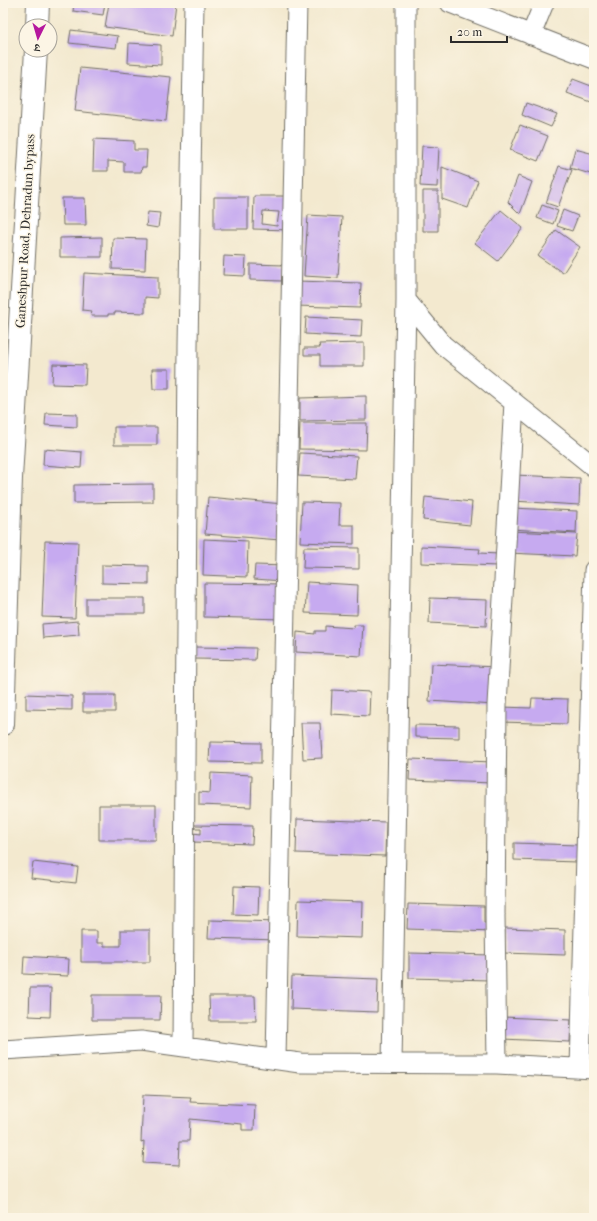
<svg xmlns="http://www.w3.org/2000/svg" width="597" height="1221" viewBox="0 0 597 1221" font-family="'IM FELL French Canon','Noto Serif Devanagari',serif">
<style>
.building{fill:#c6aaf0;fill-rule:evenodd}
.lines{fill:none;stroke-linecap:round;stroke-linejoin:round}
.minor-casing{stroke:#716e64;stroke-width:21}
.primary-casing{stroke:#716e64;stroke-width:24}
.minor{stroke:#fff;stroke-width:19}
.primary{stroke:#fff;stroke-width:22}
.labels{text-anchor:middle;dominant-baseline:central;stroke-width:3;stroke-linejoin:round;paint-order:stroke}
.street-label{font-size:13px;fill:#2b2b2b;stroke:#fcf5e5}
</style>
<rect width="100%" height="100%" fill="#fcf5e5"/>
<filter id="ink" filterUnits="userSpaceOnUse"><feTurbulence type="fractalNoise" baseFrequency=".025" numOctaves="2"/><feDisplacementMap in="SourceGraphic" scale="8" xChannelSelector="R" yChannelSelector="G"/><feConvolveMatrix kernelMatrix="1 2 1 2 8 2 1 2 1" color-interpolation-filters="sRGB"/></filter>
<filter id="wash" filterUnits="userSpaceOnUse"><feTurbulence type="fractalNoise" baseFrequency=".012" numOctaves="4" result="noise"/><feDisplacementMap in="SourceGraphic" scale="16" xChannelSelector="R" yChannelSelector="G"/><feGaussianBlur stdDeviation="0.9" result="paint"/><feColorMatrix in="noise" values="0 0 0 0 0 0 0 0 0 0 0 0 0 0 0 0 0 1.4 0 .05"/><feComposite in="paint" operator="in"/></filter>
<g filter="url(#wash)">
<rect width="100%" height="100%" fill="#f3e9cf"/>
<g id="blocks">
<path class="building" d="M74 3H105L103 15 73 11Z
M109 3H176L172 36 105 27Z
M71 30 118 36 116 48 69 43Z
M129 43 161 45V65L128 63Z
M80 68 171 77 166 121 75 111Z
M573 79 594 87V103L567 93Z
M526 103 557 114 551 127 522 115Z
M520 125 548 136 538 161 510 150Z
M94 139 134 141V150H147L146 167H142L141 172H124V162L108 161V171H93Z
M422 146 439 147 437 187 420 186Z
M575 149 594 154V175L570 168Z
M559 166 572 170 558 207 546 203Z
M442 167 478 181 468 208 442 199Z
M518 176 532 182 520 214 508 202Z
M423 191H438V231H423Z
M254 196H292L291 230 253 229ZM263 211 279 212 277 226 262 224Z
M214 197H248V229H214Z
M62 198H85L86 225H63Z
M542 205 558 211 553 224 537 218Z
M501 210 523 228 498 261 475 243Z
M563 210 578 216 572 231 557 226Z
M148 212 160 213 158 228 146 226Z
M308 215 342 217 338 278 304 276Z
M556 230 580 247 563 273 538 256Z
M102 237V257H60V238Z
M113 238 146 239 145 270 112 269Z
M224 256 246 257 245 276 223 275Z
M250 264 284 265 283 281 250 280Z
M84 273 158 277V298L145 297V313L115 312V314H108V316H91L92 311 82 310Z
M297 281 361 283 360 308 296 306Z
M306 317 362 320 361 337 305 334Z
M364 343V366H320V355H304V348H320L319 344Z
M53 364 86 365 85 385 52 384Z
M152 369H169V389H153Z
M366 396V420L300 421V398Z
M46 413 77 414V427L45 425Z
M300 423H367L366 450 299 449Z
M114 427H157V445H114Z
M44 449 82 452 81 468 43 465Z
M300 453 357 456 355 479 298 476Z
M514 475 580 478 579 505 513 501Z
M153 484V502L74 503V485Z
M208 497 283 504 280 540 205 534Z
M425 497 472 502 470 525 423 520Z
M302 502 340 503 339 525H354V544L300 542Z
M512 508 577 511 576 533 511 529Z
M510 531 577 534 575 556 508 553Z
M204 539 248 541 247 577 203 575Z
M45 541 78 542 75 618 42 617Z
M421 546 480 549 479 553 499 554 498 566 421 563Z
M304 547 359 548V569L303 568Z
M102 565 149 566V584L102 583Z
M255 565 285 566 284 581 254 579Z
M307 582 358 585 357 615 305 613Z
M204 583 284 584V619L204 617Z
M86 598H145V614H86Z
M430 598 487 600 486 626 429 623Z
M78 621 79 635 43 638 42 624Z
M354 625H363L361 656 296 652 297 632 315 634V631H325V626L354 628Z
M195 647 256 648 255 660 195 659Z
M431 664 497 667 495 705 429 701Z
M332 690 370 692 369 716 331 714Z
M26 694 72 696V710L26 709Z
M83 695H115V712H83Z
M532 698 568 699 567 724 500 722 501 707 531 708Z
M301 723H320L322 758 303 759Z
M415 725 459 726V738L415 737Z
M210 742 261 743V763L209 762Z
M410 759 494 762 493 783 409 780Z
M211 773 252 775 251 807 199 805V792L210 793Z
M99 805H156V840H99Z
M297 819 386 822 385 856 296 853Z
M194 825 253 826 252 844 193 842V833L201 834V828H194Z
M514 843 578 845 577 862 514 860Z
M33 862 78 867 76 883 31 878Z
M234 886 259 887 258 915 233 914Z
M298 900 363 902 362 938 297 936Z
M408 904 484 906V923H493V932L407 929Z
M209 920 278 922V940L208 938Z
M505 928 565 930V955L504 953Z
M121 930H150V962H81V931H97V943H104V946H121Z
M409 953 491 955 490 980 409 978Z
M24 956 69 959 68 976 23 974Z
M292 976 378 979 377 1012 291 1009Z
M30 988H51L50 1017 29 1016Z
M92 995H161L160 1020H92Z
M209 996H255L256 1021H210Z
M503 1017 571 1020 570 1042 502 1039Z
M143 1095 191 1097 190 1102 255 1105 254 1130H242V1124L190 1119 189 1141H180L179 1165 143 1163 144 1141 141 1142Z"/>
</g>
</g>
<g filter="url(#ink)">
<use href="#blocks" fill-opacity="0" stroke="#716e64" stroke-width="1"/>
<g class="lines">
<g class="minor-casing">
<path id="minor" d="M406 3V300L443 345 594 467
M450 3 594 59
M531 35 544 3
M183 1047 188 346 194 3
M3 1050 141 1041 300 1063 497 1064 594 1069
M276 1059 297 3
M392 1063 406 300
M497 1064 495 915 497 705 514 402
M580 1068 594 570"/>
</g>
<g class="primary-casing">
<path id="primary" d="M37 26 38 3
M3 724 11 478 36 50"/>
</g>
<use href="#minor" class="minor"/>
<use href="#primary" class="primary"/>
</g>
</g>
<g class="labels">
<g class="street-label">
<text transform="translate(25 231) rotate(-87)">Ganeshpur Road, Dehradun bypass</text>
</g>
</g>
<rect width="597" height="1221" fill="none" stroke="#fcf5e5" stroke-width="16"/>
<g transform="translate(38 38) rotate(185)"><circle r="19" fill="#fcf5e5" stroke="#a8a49b"/>
<path d="M0-3L7 15L0 10L-7 15Z" fill="#b5179e"/>
<text y="-6" font-size="11" font-weight="bold" text-anchor="middle" fill="#2b2b2b">उ</text>
</g>
<path d="M451 36v6h56v-6" fill="none" stroke="#2b2b2b" stroke-width="2"/>
<text x="457" y="36" font-size="12" fill="#2b2b2b" stroke="#fcf5e5" stroke-width="3" paint-order="stroke">20 m</text>
</svg>
